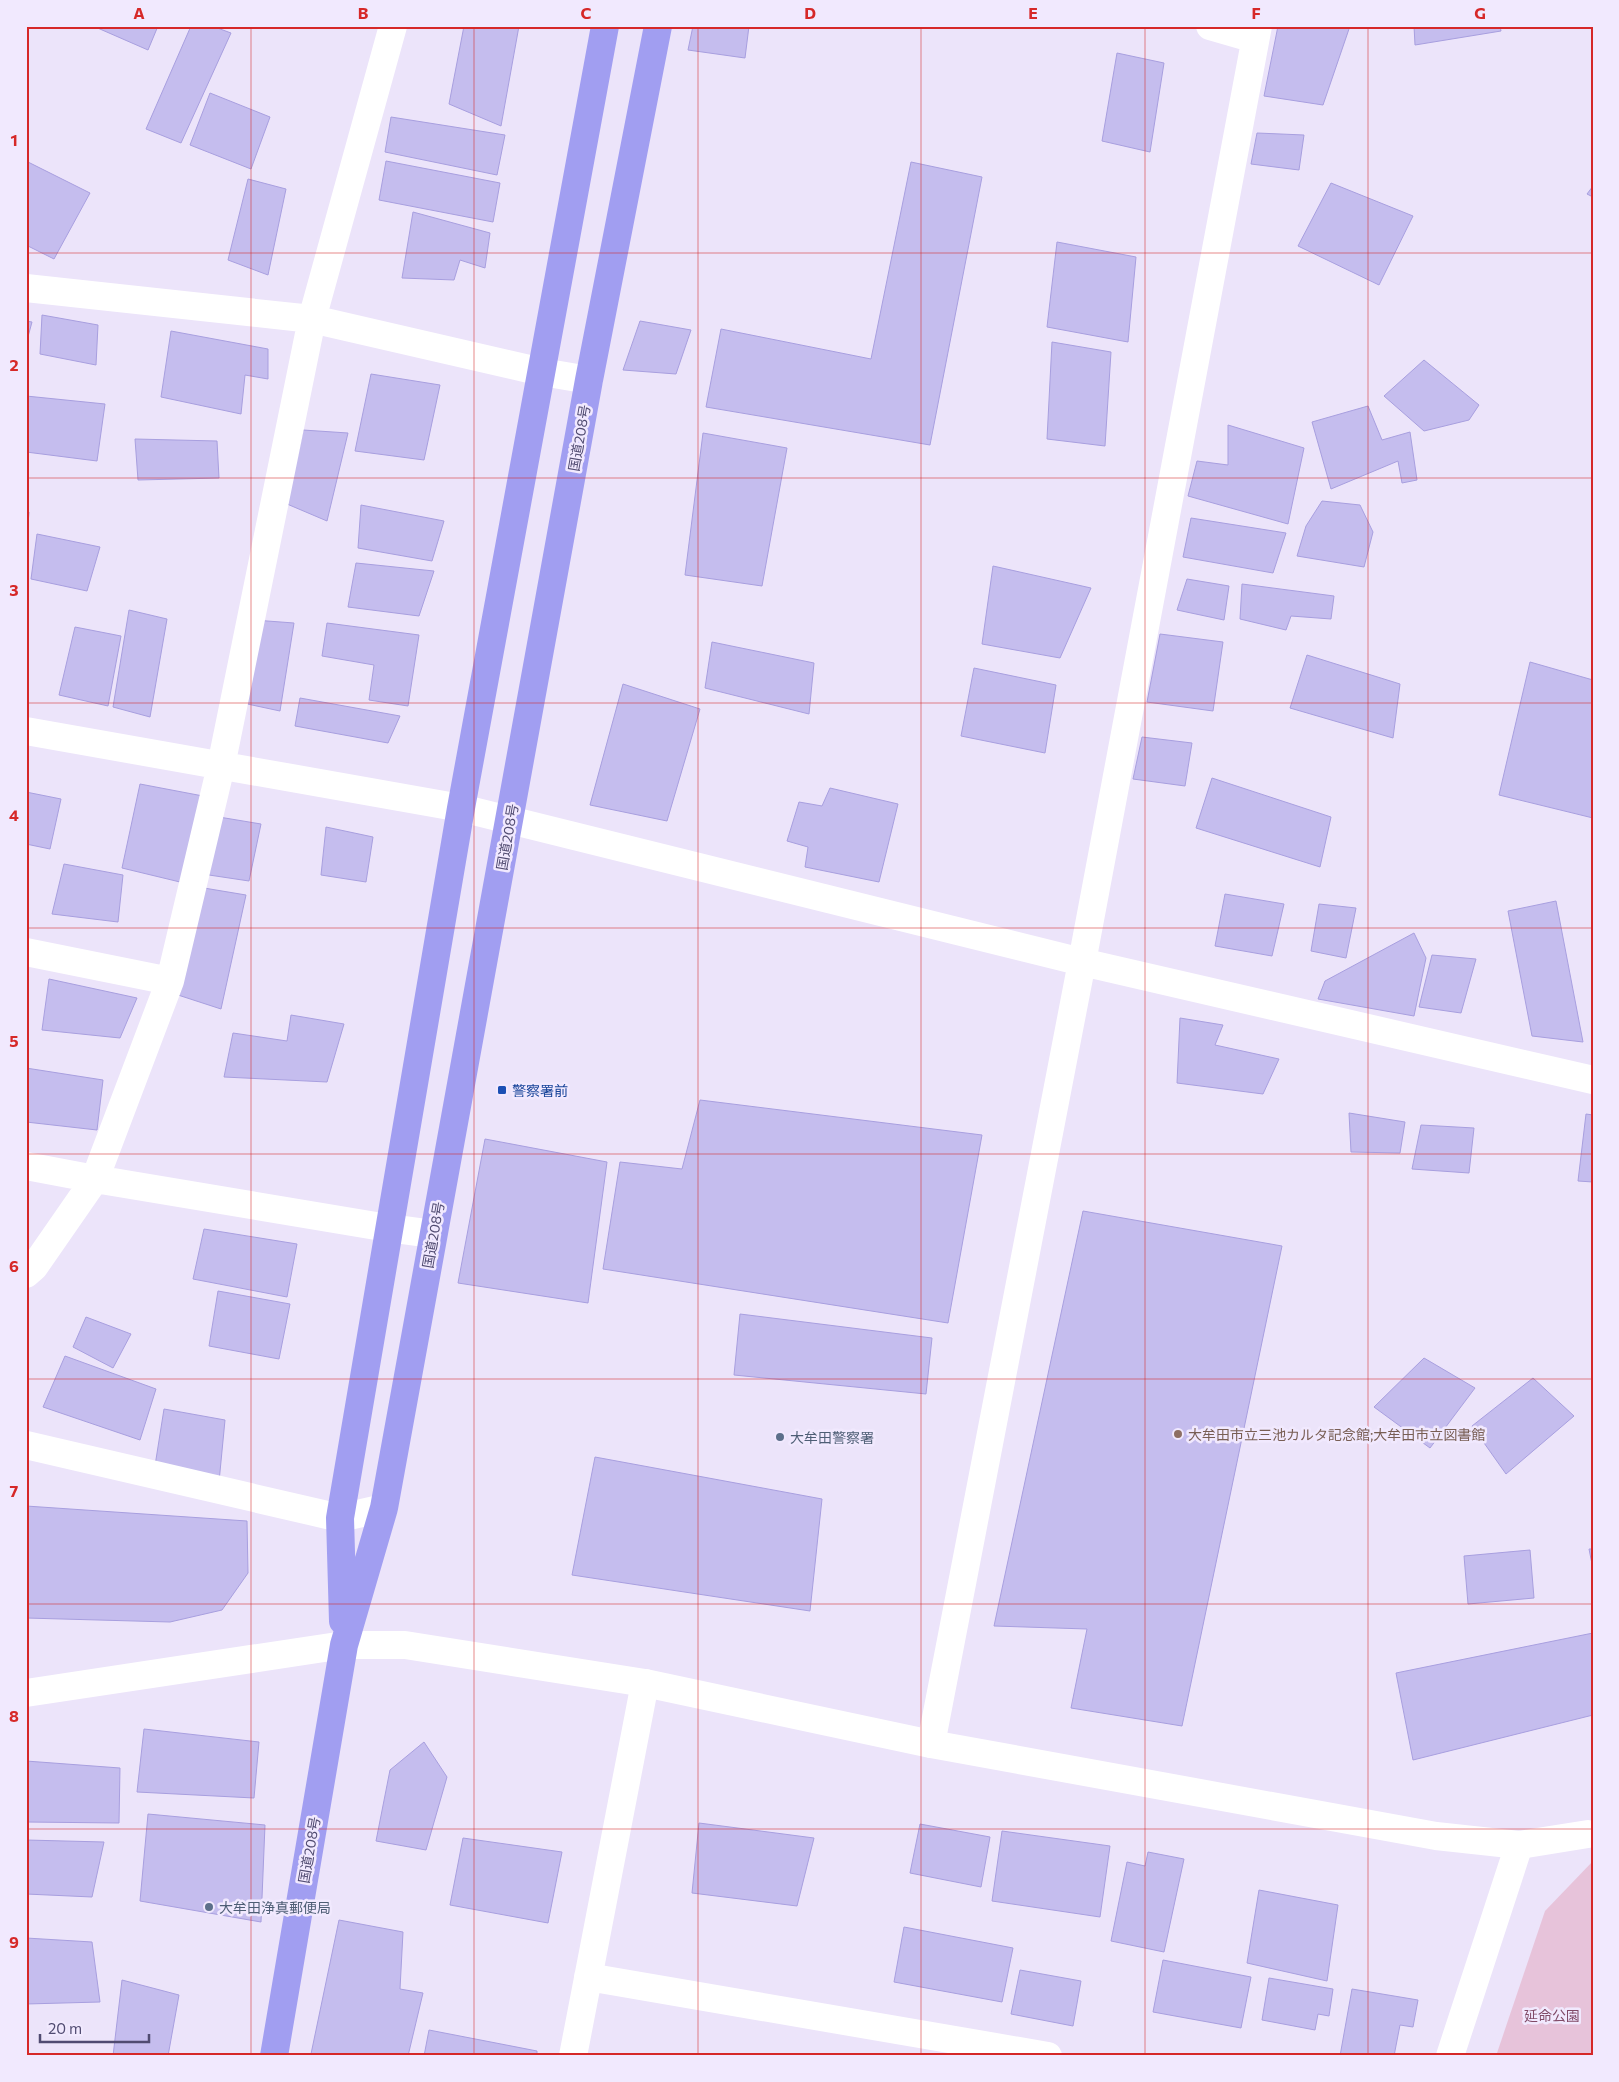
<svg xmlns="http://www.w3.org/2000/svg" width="1619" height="2082" viewBox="0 0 1619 2082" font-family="Commissioner,'Noto Sans JP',sans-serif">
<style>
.green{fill:#e7c3da}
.building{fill:#c5bdee;stroke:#a89fdf}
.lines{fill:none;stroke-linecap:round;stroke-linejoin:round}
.street{stroke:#fff;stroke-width:28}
.secondary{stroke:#fff;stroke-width:28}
.highway{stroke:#a19ef1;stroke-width:28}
.grid{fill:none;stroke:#d62828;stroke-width:1;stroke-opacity:0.55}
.transit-dot{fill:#1a4fb4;stroke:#f1e9fe;stroke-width:2}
.education-dot{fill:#8d6e63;stroke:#f1e9fe;stroke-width:2}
.service-dot{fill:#5c6f8a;stroke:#f1e9fe;stroke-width:2}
.labels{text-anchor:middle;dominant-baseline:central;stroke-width:5;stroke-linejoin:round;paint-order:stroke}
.street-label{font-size:14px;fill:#504b71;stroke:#f1e9fe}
.transit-label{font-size:14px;fill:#164399;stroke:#f1e9fe;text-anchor:start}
.education-label{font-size:14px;fill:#785e54;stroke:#f1e9fe;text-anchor:start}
.service-label{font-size:14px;fill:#4e5e75;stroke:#f1e9fe;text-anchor:start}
.park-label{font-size:14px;fill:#814a67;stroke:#f1e9fe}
.neatline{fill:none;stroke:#d62828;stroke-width:2}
.grid-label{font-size:16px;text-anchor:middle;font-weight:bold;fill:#d62828}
</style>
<rect width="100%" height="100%" fill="#ece4fa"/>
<path class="green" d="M1593 1861V2056H1496L1545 1911Z"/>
<path class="building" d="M93 26H158L148 50Z
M191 26H212L231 33 181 143 146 129Z
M464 26H519L501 126 449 104Z
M693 26H749L745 58 688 50Z
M1278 26H1350L1323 105 1264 96Z
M1414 26H1500L1501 31 1415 45Z
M1117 53 1164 63 1150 152 1102 141Z
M210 93 270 117 251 169 190 145Z
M391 117 505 135 497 175 385 152Z
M1257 133 1304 135 1299 170 1251 164Z
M26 161 90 193 54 259 26 245Z
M386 161 500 183 493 222 379 200Z
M911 162 982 177 930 445 706 407 721 329 871 359Z
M248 179 286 189 268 275 228 260Z
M1331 183 1413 216 1379 285 1298 246Z
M1593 186V197L1587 194Z
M413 212 490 233 485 268 460 260 454 280 402 278Z
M1057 242 1136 257 1128 342 1047 327Z
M42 315 98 325 96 365 40 354Z
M26 321 32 322 26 344Z
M640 321 691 330 676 374 623 370Z
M171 331 268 349V379L245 375 241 414 161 397Z
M1052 342 1111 352 1105 446 1047 439Z
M1424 360 1479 405 1469 420 1424 431 1384 396Z
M371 374 440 385 424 460 355 451Z
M26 396 105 404 97 461 26 452Z
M1368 406 1382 440 1410 432 1417 480 1402 483 1398 461 1331 489 1312 422Z
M1228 425 1304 448 1288 524 1188 496 1197 461 1228 465Z
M303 430 348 433 327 521 287 504Z
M703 433 787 448 762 586 685 575Z
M135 439 217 441 219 478 138 480Z
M1322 501 1360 505 1373 532 1364 567 1297 556 1306 526Z
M361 505 444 521 432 561 358 548Z
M26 512H29L26 548Z
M1191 518 1286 533 1273 573 1183 557Z
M37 534 100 547 87 591 31 579Z
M356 563 434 571 419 616 348 607Z
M993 566 1091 588 1060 658 982 644Z
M1187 579 1229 586 1224 620 1177 610Z
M1242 584 1334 596 1331 619 1291 616 1286 630 1240 619Z
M129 610 167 619 150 717 113 707Z
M254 620 294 623 280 711 238 702Z
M327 623 419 635 408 706 369 700 374 665 322 656Z
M75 627 121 636 108 706 59 695Z
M1160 634 1223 642 1213 711 1147 702Z
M712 642 814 663 809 714 705 688Z
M1307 655 1400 684 1393 738 1290 708Z
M1530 662 1593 680V818L1499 795Z
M974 668 1056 685 1045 753 961 736Z
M623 684 700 709 667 821 590 805Z
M300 698 400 716 388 743 295 726Z
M1142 737 1192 743 1185 786 1133 779Z
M1212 778 1331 817 1320 867 1196 828Z
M140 784 203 796 180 882 122 868Z
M830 788 898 804 879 882 805 867 808 847 787 841 799 802 822 806Z
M26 792 61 799 50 849 26 844Z
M219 817 261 824 249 881 209 875Z
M326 827 373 837 366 882 321 875Z
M64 864 123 875 118 922 52 914Z
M204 888 246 895 221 1009 178 995Z
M1225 894 1284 904 1272 956 1215 946Z
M1556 901 1583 1042 1532 1036 1508 911Z
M1319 904 1356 908 1346 958 1311 951Z
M1414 933 1426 958 1414 1016 1318 999 1325 981Z
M1432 955 1476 959 1461 1013 1419 1007Z
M49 979 137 998 120 1038 42 1030Z
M291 1015 344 1024 327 1082 224 1077 233 1033 287 1041Z
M1180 1018 1223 1025 1215 1045 1279 1059 1263 1094 1177 1083Z
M26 1068 103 1080 97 1130 26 1122Z
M700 1100 982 1135 948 1323 603 1269 620 1162 682 1169Z
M1349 1113 1405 1122 1400 1153 1351 1152Z
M1586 1114 1593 1115V1182L1578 1181Z
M1421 1125 1474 1128 1469 1173 1412 1169Z
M485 1139 607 1162 588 1303 458 1283Z
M1083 1211 1282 1246 1182 1726 1071 1708 1087 1629 994 1626Z
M204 1229 297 1244 287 1297 193 1279Z
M218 1291 290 1304 279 1359 209 1346Z
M740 1314 932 1338 926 1394 734 1375Z
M86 1317 131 1334 113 1368 73 1347Z
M65 1356 156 1389 140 1440 43 1407Z
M1424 1358 1475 1388 1430 1448 1374 1407Z
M1533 1378 1574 1416 1506 1474 1472 1426Z
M164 1409 225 1420 219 1482 154 1472Z
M595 1457 822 1499 810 1611 572 1575Z
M26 1506 247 1521 248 1573 222 1610 170 1622 26 1618Z
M1589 1549H1593V1569Z
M1530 1550 1534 1598 1468 1604 1464 1556Z
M1593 1633V1715L1413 1760 1396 1673Z
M144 1729 259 1742 254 1798 137 1792Z
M424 1742 447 1777 426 1850 376 1841 390 1770Z
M26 1761 120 1768 119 1823 26 1822Z
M148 1814 265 1825 261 1922 140 1901Z
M699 1823 814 1838 797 1906 692 1893Z
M920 1824 990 1837 981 1887 910 1873Z
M1002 1831 1110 1846 1100 1917 992 1901Z
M463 1838 562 1852 548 1923 450 1905Z
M26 1840 104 1842 92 1897 26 1894Z
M1148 1852 1184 1859 1164 1952 1111 1941 1127 1862 1145 1866Z
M1259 1890 1338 1905 1327 1981 1247 1963Z
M339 1920 403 1932 400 1989 423 1993 408 2056 311 2054Z
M904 1927 1013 1948 1002 2002 894 1982Z
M26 1938 92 1942 100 2002 26 2004Z
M1163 1960 1251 1977 1241 2028 1153 2012Z
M1020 1970 1081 1981 1073 2026 1011 2014Z
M1269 1978 1333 1989 1329 2016 1318 2014 1315 2030 1262 2020Z
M122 1980 179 1995 168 2056H113Z
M1352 1989 1418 2000 1413 2027 1400 2025 1394 2056H1340Z
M429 2030 537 2051V2056H424Z"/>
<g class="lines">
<path class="street" d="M1210 26 1255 39
M26 288 312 319 542 372 589 380
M26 731 461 808 1082 962 1593 1080
M26 952 170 981
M26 1166 95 1179 388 1228 433 1234
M26 1274 34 1267 95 1179 170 981 221 766 312 319 393 26
M26 1445 340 1518 384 1508
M931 1744 1082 962 1258 26
M588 1977 1048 2056
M573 2056 645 1683
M1450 2056 1519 1845"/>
<path class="secondary" d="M26 1693 344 1645H405L645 1683 931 1744 1436 1836 1519 1845 1588 1834"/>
<path class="highway" d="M343 1621 340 1518 461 808 605 26
M274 2056 344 1645 384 1508 589 380 658 26"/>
</g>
<path class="grid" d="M251 26V2056M474 26V2056M698 26V2056M921 26V2056M1145 26V2056M1368 26V2056M26 253H1593M26 478H1593M26 703H1593M26 928H1593M26 1154H1593M26 1379H1593M26 1604H1593M26 1829H1593"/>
<rect class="transit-dot" x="497" y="1085" width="10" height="10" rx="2.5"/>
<circle class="education-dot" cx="1178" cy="1434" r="5"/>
<g class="service-dot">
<circle cx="780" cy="1437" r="5"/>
<circle cx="209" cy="1907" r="5"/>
</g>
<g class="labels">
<g class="street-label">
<text transform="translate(579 438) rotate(-80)">国道208号</text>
<text transform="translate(507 837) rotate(-80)">国道208号</text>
<text transform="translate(433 1235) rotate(-80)">国道208号</text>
<text transform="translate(309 1850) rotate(-80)">国道208号</text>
</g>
<g class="transit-label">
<text x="512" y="1090">警察署前</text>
</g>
<g class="education-label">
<text x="1188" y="1434">大牟田市立三池カルタ記念館;大牟田市立図書館</text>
</g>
<g class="service-label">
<text x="790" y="1437">大牟田警察署</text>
<text x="219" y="1907">大牟田浄真郵便局</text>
</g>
<g class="park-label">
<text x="1552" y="2015">延命公園</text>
</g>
</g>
<rect width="1619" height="2082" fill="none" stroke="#f1e9fe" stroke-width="55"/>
<path d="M40 2034v8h109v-8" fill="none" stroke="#504b71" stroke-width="2.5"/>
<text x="48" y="2034" font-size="15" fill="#504b71" stroke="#f1e9fe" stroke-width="4" paint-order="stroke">20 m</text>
<rect x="28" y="28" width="1564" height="2026" class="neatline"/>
<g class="grid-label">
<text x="139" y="19">A</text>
<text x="363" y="19">B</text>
<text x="586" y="19">C</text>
<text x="810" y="19">D</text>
<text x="1033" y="19">E</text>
<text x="1256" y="19">F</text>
<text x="1480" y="19">G</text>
<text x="14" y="146">1</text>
<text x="14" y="371">2</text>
<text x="14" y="596">3</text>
<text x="14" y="821">4</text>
<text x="14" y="1047">5</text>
<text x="14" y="1272">6</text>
<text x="14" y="1497">7</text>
<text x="14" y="1722">8</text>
<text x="14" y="1948">9</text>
</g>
</svg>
